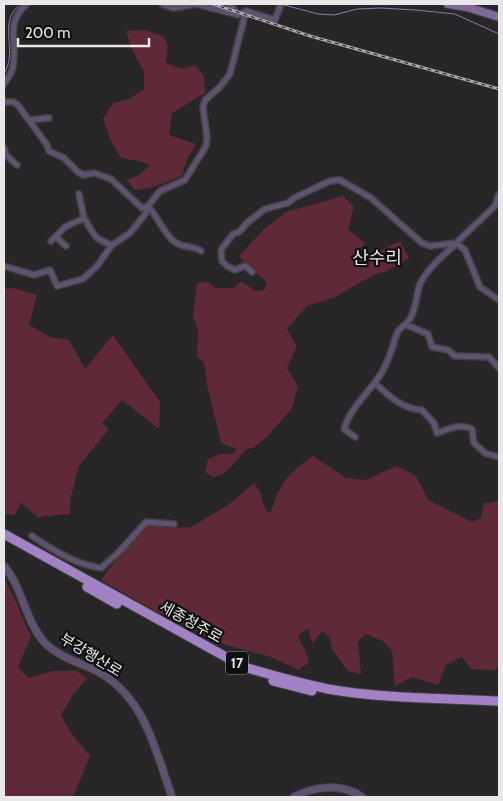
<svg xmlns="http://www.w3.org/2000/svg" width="503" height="801" viewBox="0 0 503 801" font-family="Cabin,'Noto Sans KR',sans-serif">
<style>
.green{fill:#5f2937}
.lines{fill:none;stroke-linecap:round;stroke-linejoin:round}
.stream{stroke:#837eb0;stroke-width:1}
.minor-casing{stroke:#434143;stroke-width:8}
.tertiary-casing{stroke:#434143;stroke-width:9}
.secondary-casing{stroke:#434143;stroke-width:10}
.trunk-casing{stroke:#434143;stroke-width:11}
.minor{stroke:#5f526f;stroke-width:5}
.tertiary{stroke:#5f526f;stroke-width:7}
.secondary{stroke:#7e6997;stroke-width:8}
.trunk{stroke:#a282c5;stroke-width:9}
.rail-casing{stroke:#a9a7a9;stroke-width:3}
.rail{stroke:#100f10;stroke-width:1;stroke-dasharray:4;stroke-linecap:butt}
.labels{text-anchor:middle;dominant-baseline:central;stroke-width:4.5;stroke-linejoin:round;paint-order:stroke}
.shield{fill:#100f10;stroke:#a8a6a8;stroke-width:1}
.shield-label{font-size:14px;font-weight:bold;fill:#e9e7e9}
.street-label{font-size:15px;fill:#e9e7e9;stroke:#100f10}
.quarter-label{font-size:18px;fill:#e9e7e9;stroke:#100f10}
</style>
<rect width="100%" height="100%" fill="#282628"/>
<path class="green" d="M145 30 164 37 168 47 166 63 182 69 195 65 204 76 205 93 172 113 169 135 196 144 187 160 182 176 151 188 135 190 127 180 139 175 150 165 139 161 121 158 111 141 103 119 113 103 129 99 144 89V72L131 47 126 31Z
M343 196 354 207 348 229 365 243 358 253 361 260 400 241 409 258 387 271 376 274 354 286 333 298 307 306 287 329 297 346 287 368 298 386 292 408 267 437 253 448 246 449 232 466 223 474 213 477 205 472 208 459 220 454H233L237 449 221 443 207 385 204 363 197 357 198 329 193 316 197 283 208 282 216 288H234L241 281 256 291 264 290 267 283C259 275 244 264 239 256L263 230 286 212Z
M13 288 37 295 29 325 50 337 69 340 85 369 113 335 160 402 159 429 122 400 102 423 109 429 79 466 70 500V514L38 517 21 503 15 515 4 514V289Z
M313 456 346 478 365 480 397 466 416 476 428 500 472 522 481 518 484 503H492L499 500V666L495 670 471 669 462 657 446 665 438 685 412 677 395 686 392 651 383 641 365 634 358 642 361 674 348 671 332 649 329 636 322 631 313 643 310 637 308 628 298 636 305 650 309 662 299 670 271 657 226 645 150 608 101 580 119 556 149 524 169 528 192 527 232 502 254 483 260 492 266 511 271 512C280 482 288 474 313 456Z
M4 578 13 595 31 637 18 667 28 678 52 671H77L87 678 72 696 61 715 71 733 90 756 73 797H4Z"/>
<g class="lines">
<path class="stream" d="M274 4 280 5
M284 5 318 14 334 15 357 9 381 8 416 10 455 14 499 34
M4 73C17 55 2 29 13 12 15 9 19 6 21 4"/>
<g class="minor-casing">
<path id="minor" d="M162 4 173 8 196 4 238 15 246 11
M230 4 238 15
M4 84C7 79 12 73 13 67 18 41 4 24 27 4
M4 102H14L18 105 47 145 49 151 64 158 78 172 83 175 94 173 111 179 142 208 148 206 160 191 185 180 206 146 207 137 203 107 205 100 219 88 230 74 246 11 275 20 281 4
M29 120 49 118
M4 148 6 155 17 165
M79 194 84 218
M499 194 495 206 456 243 465 250 480 287 499 300
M148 206C158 217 163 233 175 242 182 248 193 245 201 251
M56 237 66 246
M51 241 65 227 84 218C95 235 92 238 112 245
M4 266 34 275 50 270 57 286 83 279 97 266 112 245 130 233 146 213 148 206
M252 272 245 266 235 270 227 266 222 261 221 250 233 234 239 232 248 222 265 209 288 203 294 198 330 181 340 180 371 198 422 243 430 246 456 243
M407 325 428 334 432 347 448 350 455 356 489 357 499 368
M375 383C390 397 401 408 422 410L434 423 437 433C449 429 460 423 472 429L474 443 485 453 499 457
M355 437 344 429C351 406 370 392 382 372 389 360 393 346 397 333 400 327 407 325 411 317 417 306 416 294 420 284 427 269 444 254 456 244
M32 536C54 551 75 564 101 568L120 551 146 522 174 524"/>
</g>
<g class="tertiary-casing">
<path id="tertiary" d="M4 566C23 588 25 621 45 643 61 659 83 663 102 674 146 701 156 752 172 797
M294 797C314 786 343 783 362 797"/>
</g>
<g class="secondary-casing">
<path id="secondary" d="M448 4 467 7 499 17"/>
</g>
<g class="trunk-casing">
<path id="trunk" d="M4 534 244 667C271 675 300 683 328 689 384 699 443 698 499 701
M87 587 117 604
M273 681 312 691"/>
</g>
<use href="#minor" class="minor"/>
<use href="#tertiary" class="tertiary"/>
<use href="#secondary" class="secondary"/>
<use href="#trunk" class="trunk"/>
<g class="rail-casing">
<path id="rail" d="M213 4 310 36 499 89"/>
</g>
<use href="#rail" class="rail"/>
</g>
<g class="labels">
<rect class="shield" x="226" y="651.5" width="22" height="23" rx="4"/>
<g class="shield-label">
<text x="237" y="663">17</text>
</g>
<g class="street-label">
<text transform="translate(191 622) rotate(29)">세종청주로</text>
<text transform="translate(91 655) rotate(31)">부강행산로</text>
</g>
<g class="quarter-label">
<text x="377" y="258">산수리</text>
</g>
</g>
<rect width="503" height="801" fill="none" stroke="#e9e7e9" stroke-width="10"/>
<path d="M18 38v8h131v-8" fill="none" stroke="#e9e7e9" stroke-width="2.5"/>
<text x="25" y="38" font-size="15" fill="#e9e7e9" stroke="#100f10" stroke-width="4" paint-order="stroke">200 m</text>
</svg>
